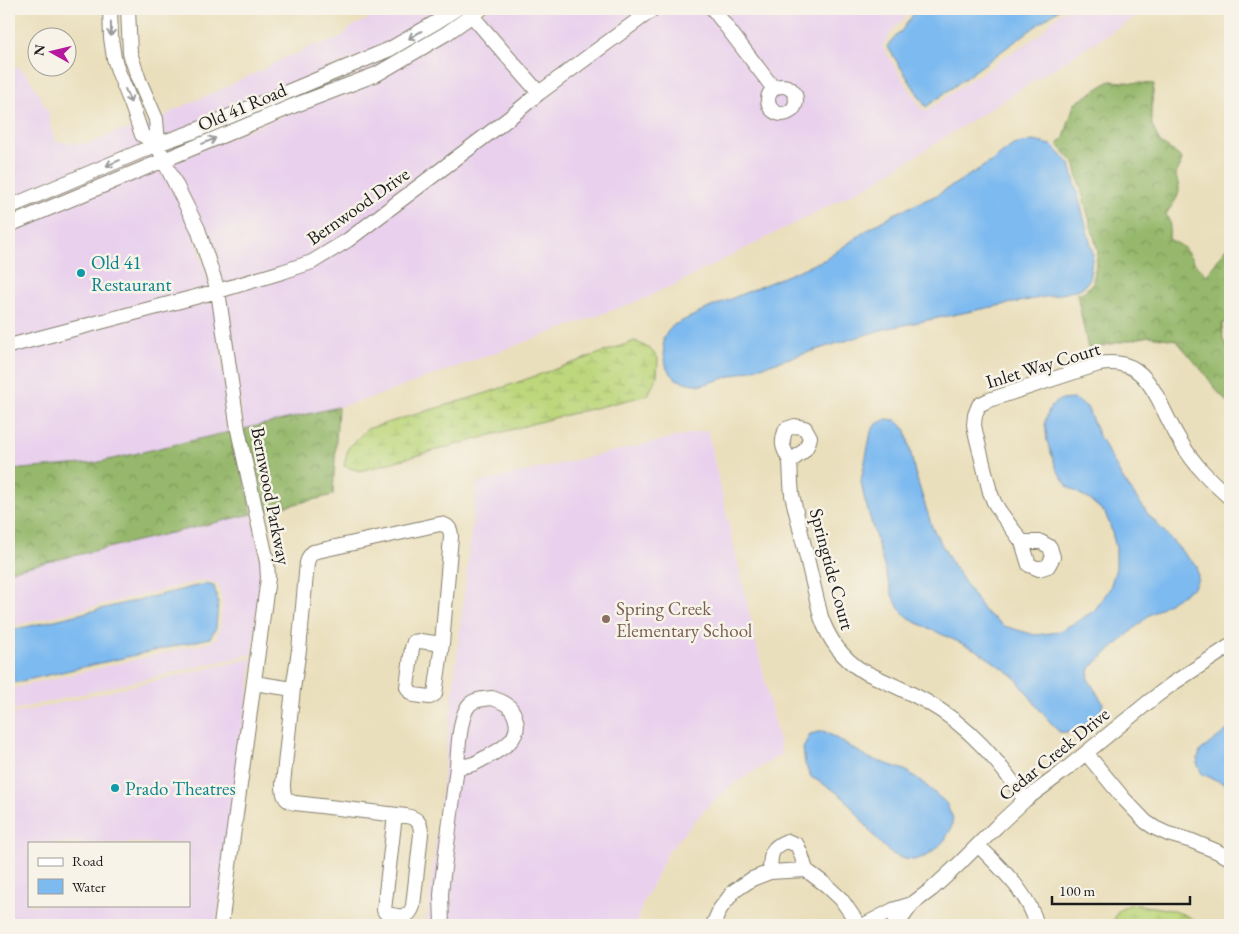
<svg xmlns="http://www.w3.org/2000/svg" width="1239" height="934" viewBox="0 0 1239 934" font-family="'EB Garamond',serif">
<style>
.built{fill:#e9d1ed;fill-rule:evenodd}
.forest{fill:url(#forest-crowns);stroke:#596a44}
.wetland{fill:url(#wetland-marsh);stroke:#6c7a4c}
.water{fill:#7dbaf0;stroke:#4c6b86}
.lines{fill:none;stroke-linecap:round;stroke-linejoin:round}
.minor-casing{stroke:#837e6c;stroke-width:16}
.minor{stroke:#fff;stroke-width:14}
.oneway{stroke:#999}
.culture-dot{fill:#0f9aa8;stroke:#f7f3e8;stroke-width:2}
.education-dot{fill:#8d6e63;stroke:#f7f3e8;stroke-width:2}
.labels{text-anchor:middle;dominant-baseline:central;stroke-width:5;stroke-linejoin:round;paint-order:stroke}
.street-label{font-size:19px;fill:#1c1c1c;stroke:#f7f3e8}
.culture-label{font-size:19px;fill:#0d838f;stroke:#f7f3e8;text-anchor:start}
.education-label{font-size:19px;fill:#785e54;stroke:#f7f3e8;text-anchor:start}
</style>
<defs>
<pattern id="forest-crowns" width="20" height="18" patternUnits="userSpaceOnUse" patternTransform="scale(1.25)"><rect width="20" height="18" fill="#96b86c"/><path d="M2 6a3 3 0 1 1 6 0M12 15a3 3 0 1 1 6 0" fill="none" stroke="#7a9558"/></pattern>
<pattern id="wetland-marsh" width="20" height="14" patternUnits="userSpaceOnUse" patternTransform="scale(1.25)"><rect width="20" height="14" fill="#bdd77c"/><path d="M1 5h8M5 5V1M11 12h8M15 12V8" fill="none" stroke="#a2b86b"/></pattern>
</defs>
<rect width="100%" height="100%" fill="#f7f3e8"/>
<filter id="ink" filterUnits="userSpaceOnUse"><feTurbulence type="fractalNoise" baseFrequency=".02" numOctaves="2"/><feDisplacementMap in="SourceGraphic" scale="10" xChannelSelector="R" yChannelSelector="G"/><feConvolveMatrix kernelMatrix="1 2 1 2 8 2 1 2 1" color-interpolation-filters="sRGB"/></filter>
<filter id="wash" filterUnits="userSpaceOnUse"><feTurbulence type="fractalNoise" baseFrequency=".0096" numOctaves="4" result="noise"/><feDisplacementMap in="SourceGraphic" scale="20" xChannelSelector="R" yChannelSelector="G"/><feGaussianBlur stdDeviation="1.12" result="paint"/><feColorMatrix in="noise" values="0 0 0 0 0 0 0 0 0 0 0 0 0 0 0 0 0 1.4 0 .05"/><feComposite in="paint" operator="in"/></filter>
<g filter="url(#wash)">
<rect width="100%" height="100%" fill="#eadfbc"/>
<path class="built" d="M386 9H447L387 45 9 202V66H17L27 75 35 88 49 113 51 128 56 142 85 144 99 140 112 133 144 127 158 121 172 111 229 86 243 78 259 72 285 57 299 53 311 46 327 43 341 37 353 26 365 21Z
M489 9H911L903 20 896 26 882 46 922 109 927 111 974 77 981 74 993 66 999 60 1024 46 1041 33 1053 19 1066 9H1147L873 183 670 287 665 288 646 298 376 396 338 407 244 429 223 289 170 162 295 110 479 17Z
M462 11 465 15 374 70 167 152 165 147Z
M155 150 157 156 9 219V212Z
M161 166 193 230 212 291 233 431 95 463 9 470V230Z
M707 430 782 754 732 785 703 811 668 852 643 903 636 925H426L477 483Z
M252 514 262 569 252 654 9 711V689L211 642 214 640 220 629 223 601 217 583 204 580 9 627V571Z
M253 658 216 925H9V715ZM29 843H189V905H29Z"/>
<path class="forest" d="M1110 81 1154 84 1151 111 1152 125 1160 143 1173 151 1182 159 1180 167 1178 168C1174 178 1178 179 1179 188 1180 197 1171 206 1166 214L1170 223 1169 239 1183 247 1199 268 1207 275 1222 254 1230 245V320L1222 324 1223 340 1230 349V405L1217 391 1205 374 1176 340 1149 336 1088 349 1077 294 1085 291 1093 282 1098 252 1074 163 1057 144 1064 138 1074 104Z
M338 407 333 495 262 512 244 429Z
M233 431 252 514 9 571V470L95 463Z"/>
<path class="wetland" d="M635 341 650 349 658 358 657 376 648 395 550 419 360 471 344 466 348 448 367 429 487 393Z
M1131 904C1156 908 1181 908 1201 925H1112L1118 911Z"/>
<path class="water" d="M917 9H1059L926 107 887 46 902 30Z
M1033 141 1052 145 1070 164 1093 253 1089 280 1082 288 1066 293 992 307 884 329 702 385 688 383 676 379 667 369 664 355 663 338 672 326 709 308 826 259 870 228 894 214 937 195 992 161 1013 145Z
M1074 399 1087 407 1098 434 1123 479 1148 514 1188 558 1197 566 1198 579 1194 587 1148 616 1123 639 1090 668 1088 679 1103 703 1101 711 1084 727 1069 732H1059L1039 709 1014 676 978 651 913 621 900 610 893 597 864 497 861 481 871 432 875 425 886 419 896 420 906 430 915 473 932 527 953 565 984 611 1004 626 1035 635 1058 632 1078 621 1095 610 1110 588 1116 568V548L1110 525 1105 513 1090 500 1068 487 1057 470 1047 441 1045 422 1049 409 1059 400Z
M205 584 214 586 218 602 216 628 210 638 9 684V631Z
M1230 728V786L1202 774 1197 763 1200 751Z
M824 731 869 758 905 770 922 782 946 803 953 818 951 829 944 841 937 848 927 856 914 860 904 859 890 853 879 842 845 799 832 789 811 777 805 764 803 748 810 734Z"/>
</g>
<g filter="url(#ink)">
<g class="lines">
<g class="minor-casing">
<path id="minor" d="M110 9 111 38 114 58 118 71 131 103 142 135 158 144
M128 9 130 53 139 80 156 119 158 144 163 159 198 229 218 291 238 430 267 562 268 578 221 925
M713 9 774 89
M467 10 539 93
M768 100a14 14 0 1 1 28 0a14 14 0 1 1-28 0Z
M9 207 158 144 192 132 390 49 438 21 456 9
M9 225 293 106 377 74 447 33 481 9
M9 346 218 291 282 272 312 262 348 240 508 119 539 93 653 9
M795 426 805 428 810 437C807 451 802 453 790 461 783 448 780 444 786 429Z
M790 461 791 483 792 495 821 617C829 640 841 657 861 670 883 681 906 690 927 702 969 726 999 761 1025 800
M1022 542 1000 512 994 502 990 492 976 435 974 425 975 415 979 405 989 400 1099 364C1131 359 1145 373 1159 400 1166 415 1173 430 1182 444 1195 466 1211 481 1230 498
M1022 542H1041L1050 547 1053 557 1048 566 1039 569 1029 565Z
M254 683 293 689 299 650 307 563 309 557 313 552 440 524C448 525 451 529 451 537L442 644 420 641 414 642 412 648 407 687 410 692 414 695 430 697 435 694 442 644
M293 689 283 784C283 794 284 801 295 803L406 816C417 818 421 822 421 834L413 906C410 915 406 917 397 916 392 915 389 915 385 912L384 910 395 815
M492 698C504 702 511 705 515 717 523 738 502 749 487 757 482 759 477 763 473 764 468 766 462 766 457 767 458 752 459 715 470 704 475 699 485 699 492 698Z
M1086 753 1124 799 1146 822 1155 828 1168 834 1192 841 1216 851 1230 858
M978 845C1001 869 1028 892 1037 925
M770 872C771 855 769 848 787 841L797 845 801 854 806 870
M442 925 441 895 442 883 457 767
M713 925 720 909 734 891 752 879 770 872 806 870 826 885 841 899 859 925
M864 925 893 910 912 904
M894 925 902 918 912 904 932 889 958 865 997 826 1025 800 1060 774 1151 700 1172 684 1230 646"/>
</g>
<use href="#minor" class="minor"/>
</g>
<defs><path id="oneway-shaft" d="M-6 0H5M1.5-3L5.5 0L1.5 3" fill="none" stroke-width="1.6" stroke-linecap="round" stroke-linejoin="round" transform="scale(1.25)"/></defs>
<g class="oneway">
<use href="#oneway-shaft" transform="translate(111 29) rotate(89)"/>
<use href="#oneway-shaft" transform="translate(415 35) rotate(149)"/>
<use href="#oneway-shaft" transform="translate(128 96) rotate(68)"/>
<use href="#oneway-shaft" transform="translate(209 141) rotate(-23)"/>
<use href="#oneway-shaft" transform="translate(113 163) rotate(157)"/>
</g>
</g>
<g class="culture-dot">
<circle cx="81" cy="273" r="5"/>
<circle cx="115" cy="788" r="5"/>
</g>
<circle class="education-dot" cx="606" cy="619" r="5"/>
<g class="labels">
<g class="street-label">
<text transform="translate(242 107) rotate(-23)">Old 41 Road</text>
<text transform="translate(358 206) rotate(-35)">Bernwood Drive</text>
<text transform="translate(1043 365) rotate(-17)">Inlet Way Court</text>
<text transform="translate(271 496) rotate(79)">Bernwood Parkway</text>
<text transform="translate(832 569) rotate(75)">Springtide Court</text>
<text transform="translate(1054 754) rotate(-39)">Cedar Creek Drive</text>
</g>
<g class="culture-label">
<text x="91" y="262">Old 41<tspan x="91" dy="22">Restaurant</tspan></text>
<text x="125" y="788">Prado Theatres</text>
</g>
<g class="education-label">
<text x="616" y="608">Spring Creek<tspan x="616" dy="22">Elementary School</tspan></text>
</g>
</g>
<rect width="1239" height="934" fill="none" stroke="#f7f3e8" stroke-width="30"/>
<rect x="28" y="842" width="162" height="65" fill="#f7f3e8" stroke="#9f9d96"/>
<rect x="38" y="858" width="25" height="8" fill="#ffffff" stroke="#9f9d96"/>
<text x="72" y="866" font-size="15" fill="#1c1c1c">Road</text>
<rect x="38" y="879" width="25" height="15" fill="#7dbaf0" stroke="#9f9d96"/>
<text x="72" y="892" font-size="15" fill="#1c1c1c">Water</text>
<g transform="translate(52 52) rotate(278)"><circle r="24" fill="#f7f3e8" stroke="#9f9d96"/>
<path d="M0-4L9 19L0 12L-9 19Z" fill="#b5179e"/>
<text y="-8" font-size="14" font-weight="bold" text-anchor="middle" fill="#1c1c1c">N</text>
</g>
<path d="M1052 896v8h138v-8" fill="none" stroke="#1c1c1c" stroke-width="2.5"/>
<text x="1059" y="896" font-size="15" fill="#1c1c1c" stroke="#f7f3e8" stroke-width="4" paint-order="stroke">100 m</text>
</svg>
